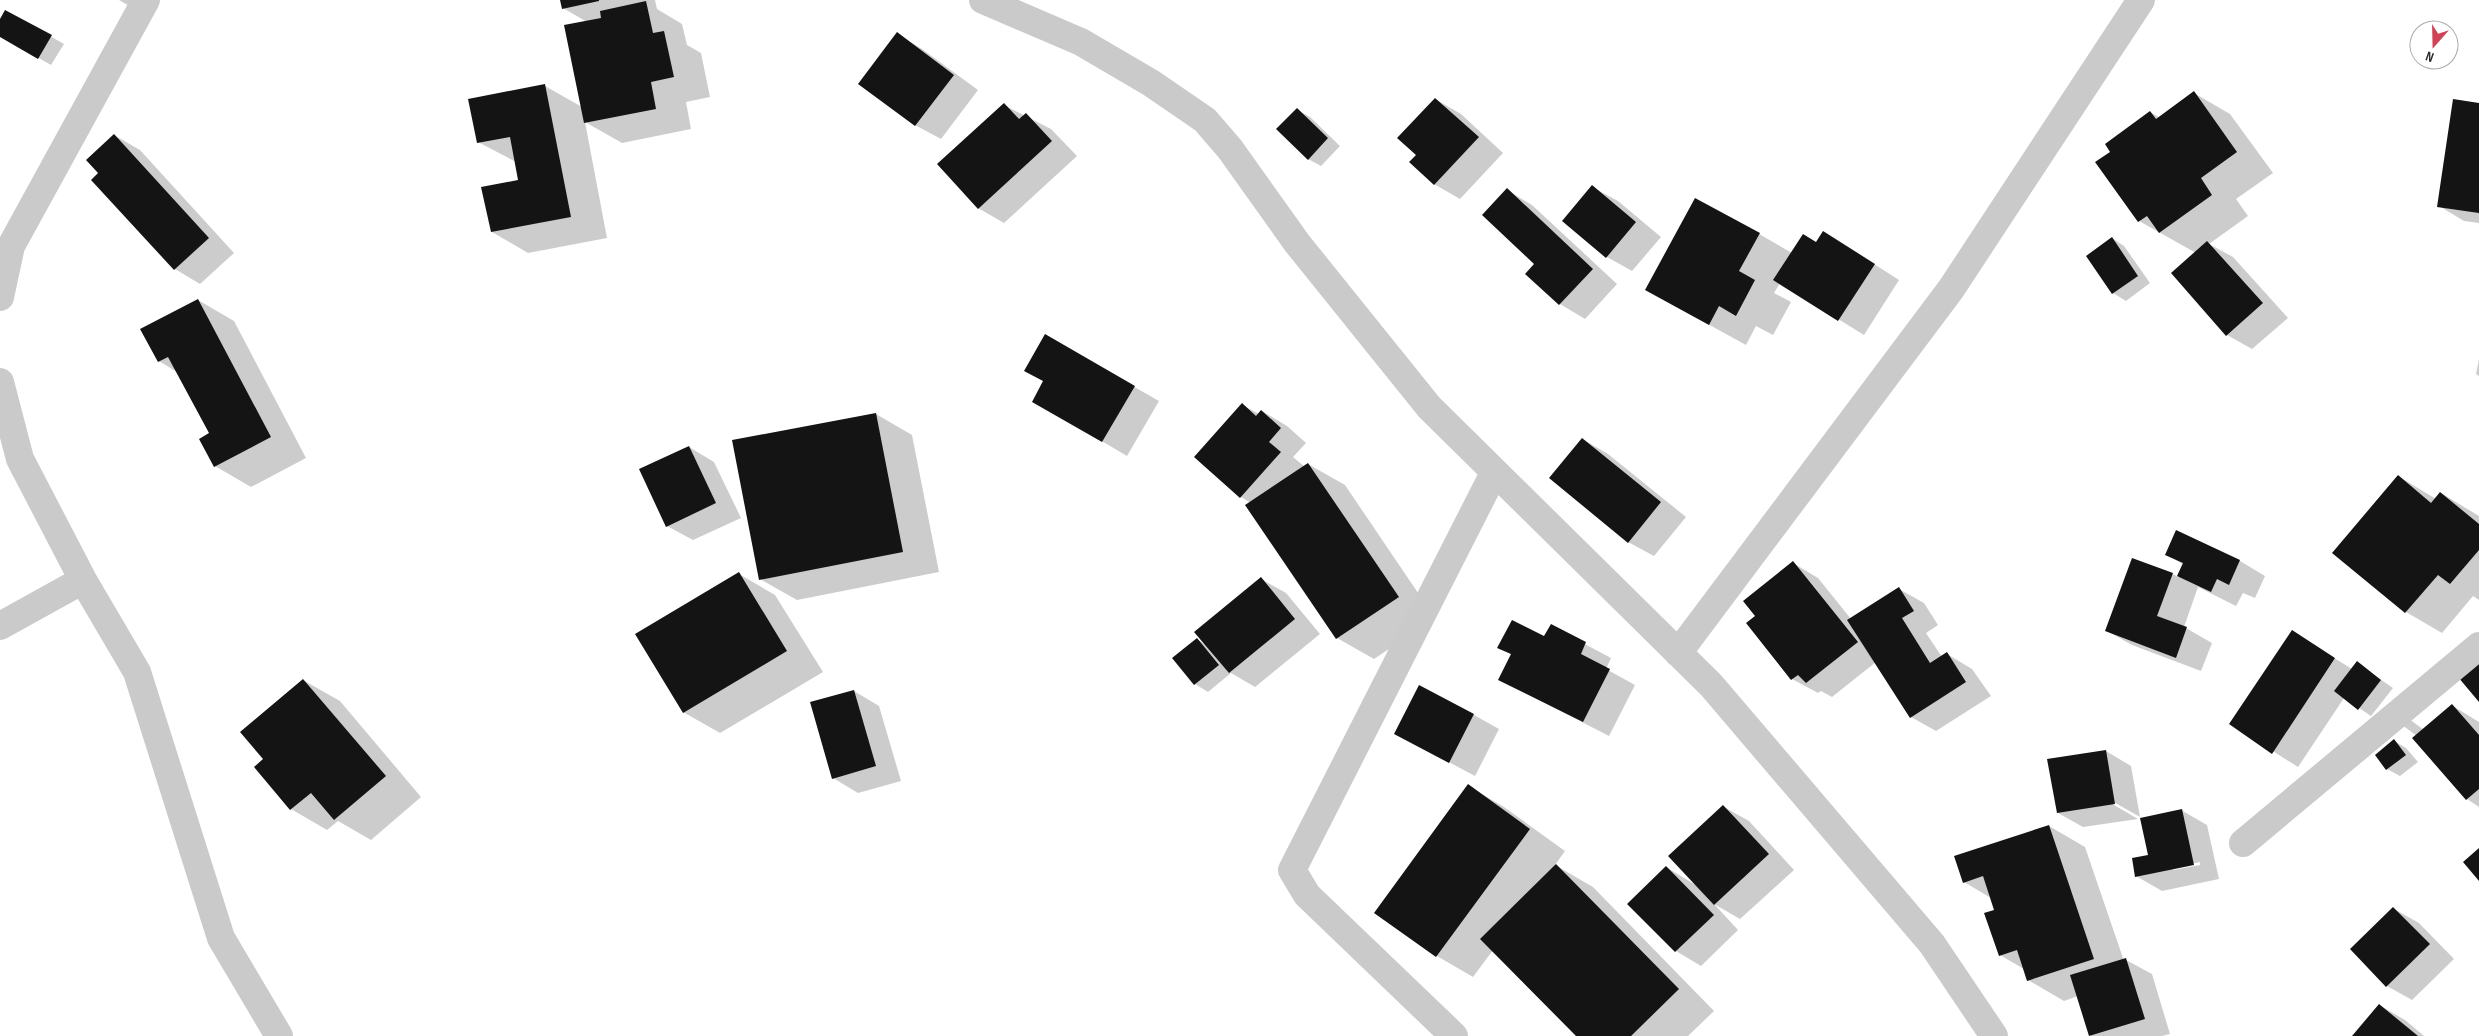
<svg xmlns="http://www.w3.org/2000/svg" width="2479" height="1036" viewBox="0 0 2479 1036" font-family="'Sofia Sans Condensed',sans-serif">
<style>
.shadow{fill:#0003;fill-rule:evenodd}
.building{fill:#141414}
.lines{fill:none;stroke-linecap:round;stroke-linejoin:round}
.street{stroke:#cacaca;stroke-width:28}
</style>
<rect width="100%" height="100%" fill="#fff"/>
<path class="shadow" d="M119 0H136L131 7Z
M561 0H655L657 9 682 24 687 45 701 53 710 97 686 102 691 129 622 143 585 122 607 238 528 253 492 232 520 181 516 162 478 142 545 86 582 107 587 22 563 8Z
M6 11 64 44 51 65 0 36V21Z
M897 34 922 49 978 90 941 139 915 125Z
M2194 93 2230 114 2273 173 2236 199 2248 216 2209 244 2233 257 2288 318 2252 349 2227 335 2196 253 2139 221 2112 152 2150 112 2160 118Z
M1435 99 1461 114 1503 153 1460 199 1434 184 1418 154Z
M2479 104V223L2464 221 2439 206Z
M1004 105 1051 129 1077 156 1004 223 978 208Z
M1297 110 1310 117 1340 146 1321 166 1308 159Z
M114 135 140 150 234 253 200 284 175 269 100 173Z
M1592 187 1618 201 1661 237 1632 271 1607 257Z
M1507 190 1532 205 1617 284 1585 319 1560 304 1536 263Z
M1759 234 1792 253 1817 243 1849 248 1899 280 1864 335 1780 283 1774 293 1791 302 1773 335 1756 326 1746 345 1646 290Z
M2112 238 2124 246 2150 283 2126 301 2113 293 2087 256Z
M198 300 234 321 306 458 251 487 215 466 210 434 177 372 159 361Z
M1045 336 1159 401 1127 456 1034 401 1045 381Z
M2479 359V376L2476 374Z
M1242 405 1259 414 1262 411 1287 426 1306 443 1293 457 1305 467 1308 464 1345 485 1435 618 1374 659 1337 638 1251 503 1241 497 1196 456Z
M876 414 912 435 939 572 797 600 760 579Z
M1582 439 1608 454 1686 517 1654 556 1628 542Z
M689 447 714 462 741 518 693 540 667 526Z
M2398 476 2436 499 2441 493 2479 516V600L2473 596 2442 633 2406 612 2334 553Z
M2177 532 2240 561 2265 576 2255 598 2243 593 2236 606 2198 587 2184 627 2212 643 2201 671 2132 645 2107 631 2173 574 2178 577 2184 565 2166 554Z
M1793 563 1818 578 1851 619 1899 589 1924 603 1938 625 1926 633 1942 657 1947 654 1972 669 1991 696 1936 731 1911 717 1876 662 1832 697 1821 691 1818 693 1792 679 1757 616Z
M739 574 775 595 823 672 720 733 683 712Z
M1261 579 1286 593 1320 634 1255 687 1231 673 1208 692 1195 684 1174 658 1197 639 1206 645Z
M1551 626 1611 658 1606 669 1635 685 1609 736 1500 680 1512 655 1499 647 1545 637Z
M2292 632 2352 669 2357 663 2393 688 2371 716 2344 698 2298 767 2230 724Z
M303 680 340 701 421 797 371 840 338 821 327 830 291 809 265 760Z
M854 691 879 706 901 781 858 793 833 778Z
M2453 706 2479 722V807L2467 799 2417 736 2398 722 2405 716 2424 730Z
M1474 715 1499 729 1475 776 1396 734Z
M2394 741 2406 748 2418 762 2400 776 2387 769Z
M2106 751 2131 766 2140 817 2110 800 2109 802 2138 819 2083 827 2058 813Z
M1468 786 1504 807 1565 851 1555 865 1593 887 1714 1011 1688 1036H1578L1493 950 1473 977 1437 956 1376 912Z
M1724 807 1749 821 1794 870 1740 919 1714 904 1738 930 1701 966 1676 951 1628 904 1666 867 1694 884Z
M2181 810 2207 825 2219 879 2162 891 2136 876ZM2200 862V865L2173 870V868Z
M2049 826 2085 847 2124 961 2126 960 2152 974 2170 1034 2162 1036H2091L2078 996 2064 1001 2028 980 2024 969 2000 955 1996 911 1991 898 1964 882Z
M2394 909 2419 923 2454 959 2412 1000 2387 986Z
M2379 1005 2405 1020 2424 1036H2353Z"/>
<path class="building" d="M560 0H599V1L562 9Z
M646 1 653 33 664 31 674 77 651 82 656 109 584 123 564 25 601 18 600 11Z
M5 10 52 35 38 59 0 37V19Z
M897 32 954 75 915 126 858 84Z
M545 84 571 217 491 232 481 187 518 180 510 137 477 143 468 99Z
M2194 91 2237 152 2201 178 2212 195 2159 233 2147 216 2138 222 2095 162 2110 152 2105 144 2150 111 2156 119Z
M1435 98 1479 137 1434 185 1409 162 1416 155 1397 138Z
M2453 99 2479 103V213L2437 207Z
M1004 103 1019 119 1026 113 1052 141 978 209 937 164Z
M1297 108 1328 138 1308 160 1276 129Z
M114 134 209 238 174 270 91 180 98 173 86 160Z
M1592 185 1636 222 1606 258 1562 221Z
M1507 188 1593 269 1559 305 1525 274 1534 264 1482 215Z
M1695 198 1760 233 1739 271 1755 280 1736 316 1719 306 1709 325 1645 290Z
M1823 231 1875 264 1838 321 1773 280 1803 234 1816 242Z
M2112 237 2138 276 2112 294 2086 256Z
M2207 241 2263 303 2226 336 2171 273Z
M198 299 271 437 214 467 199 439 209 433 168 357 158 362 140 329Z
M1045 334 1135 386 1102 442 1032 402 1043 381 1024 371Z
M1242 403 1256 416 1261 410 1281 428 1269 442 1281 452 1240 498 1194 457Z
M876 413 903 552 759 580 732 440Z
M1582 438 1661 502 1628 543 1549 478Z
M689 446 716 503 666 527 639 469Z
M1308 463 1399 597 1336 639 1245 505Z
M2398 475 2431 503 2440 492 2479 524V550L2450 584 2438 575 2405 613 2332 553Z
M2176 530 2240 560 2229 585 2217 579 2211 592 2177 576 2183 563 2165 555Z
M2132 558 2173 573 2157 616 2187 627 2176 658 2105 631Z
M1793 561 1858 642 1806 683 1798 675 1791 680 1746 623 1755 616 1743 601Z
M739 572 787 651 683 713 635 634Z
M1261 577 1295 619 1229 673 1194 632Z
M1899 587 1914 611 1902 618 1930 663 1947 652 1966 682 1910 718 1847 620Z
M1512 620 1544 636 1551 624 1586 642 1581 654 1610 669 1583 722 1498 680 1511 654 1497 648Z
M2292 630 2335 658 2272 754 2229 724Z
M1197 638 1219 665 1194 685 1172 658Z
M2479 660V702L2458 677Z
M2357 661 2381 680 2358 710 2334 691Z
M303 679 386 776 334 820 311 793 290 810 254 767 263 759 240 732Z
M1419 685 1474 714 1449 763 1394 734Z
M854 690 876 766 832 779 810 702Z
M2452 704 2479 735V789L2466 800 2412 738Z
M2394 739 2406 755 2386 770 2375 755Z
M2106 750 2115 804 2057 813 2047 759Z
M1468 784 1530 829 1436 957 1374 913Z
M1723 805 1769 854 1714 905 1668 856Z
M2182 809 2194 865 2135 877 2132 858 2148 855 2140 818Z
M2049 825 2094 959 2027 981 2017 950 1999 956 1984 913 1994 910 1983 876 1963 883 1954 856Z
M2479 848V881L2463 862Z
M1556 864 1679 989 1631 1036H1576L1480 939Z
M1666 866 1714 915 1675 952 1627 904Z
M2393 907 2430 944 2386 987 2350 949Z
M2126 958 2145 1019 2089 1036 2070 975Z
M2379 1004 2418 1036H2352Z"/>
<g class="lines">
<path class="street" d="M983 0 1081 42 1151 83 1205 120 1230 149 1297 243 1429 407 1711 685 1932 944 1994 1036
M0 297 11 246 146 0
M0 382 20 459 83 580 137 672 221 938 279 1036
M0 626 83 580
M1678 653 1951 289 2141 0
M2243 843 2479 646
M1454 1036 1307 895 1292 870 1494 473"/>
</g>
<g transform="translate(2434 45) rotate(200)"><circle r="24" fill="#ffffff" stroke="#ababab"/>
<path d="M0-4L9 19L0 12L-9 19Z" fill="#d04356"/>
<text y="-8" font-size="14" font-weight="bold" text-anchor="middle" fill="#2d2d2d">N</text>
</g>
</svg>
